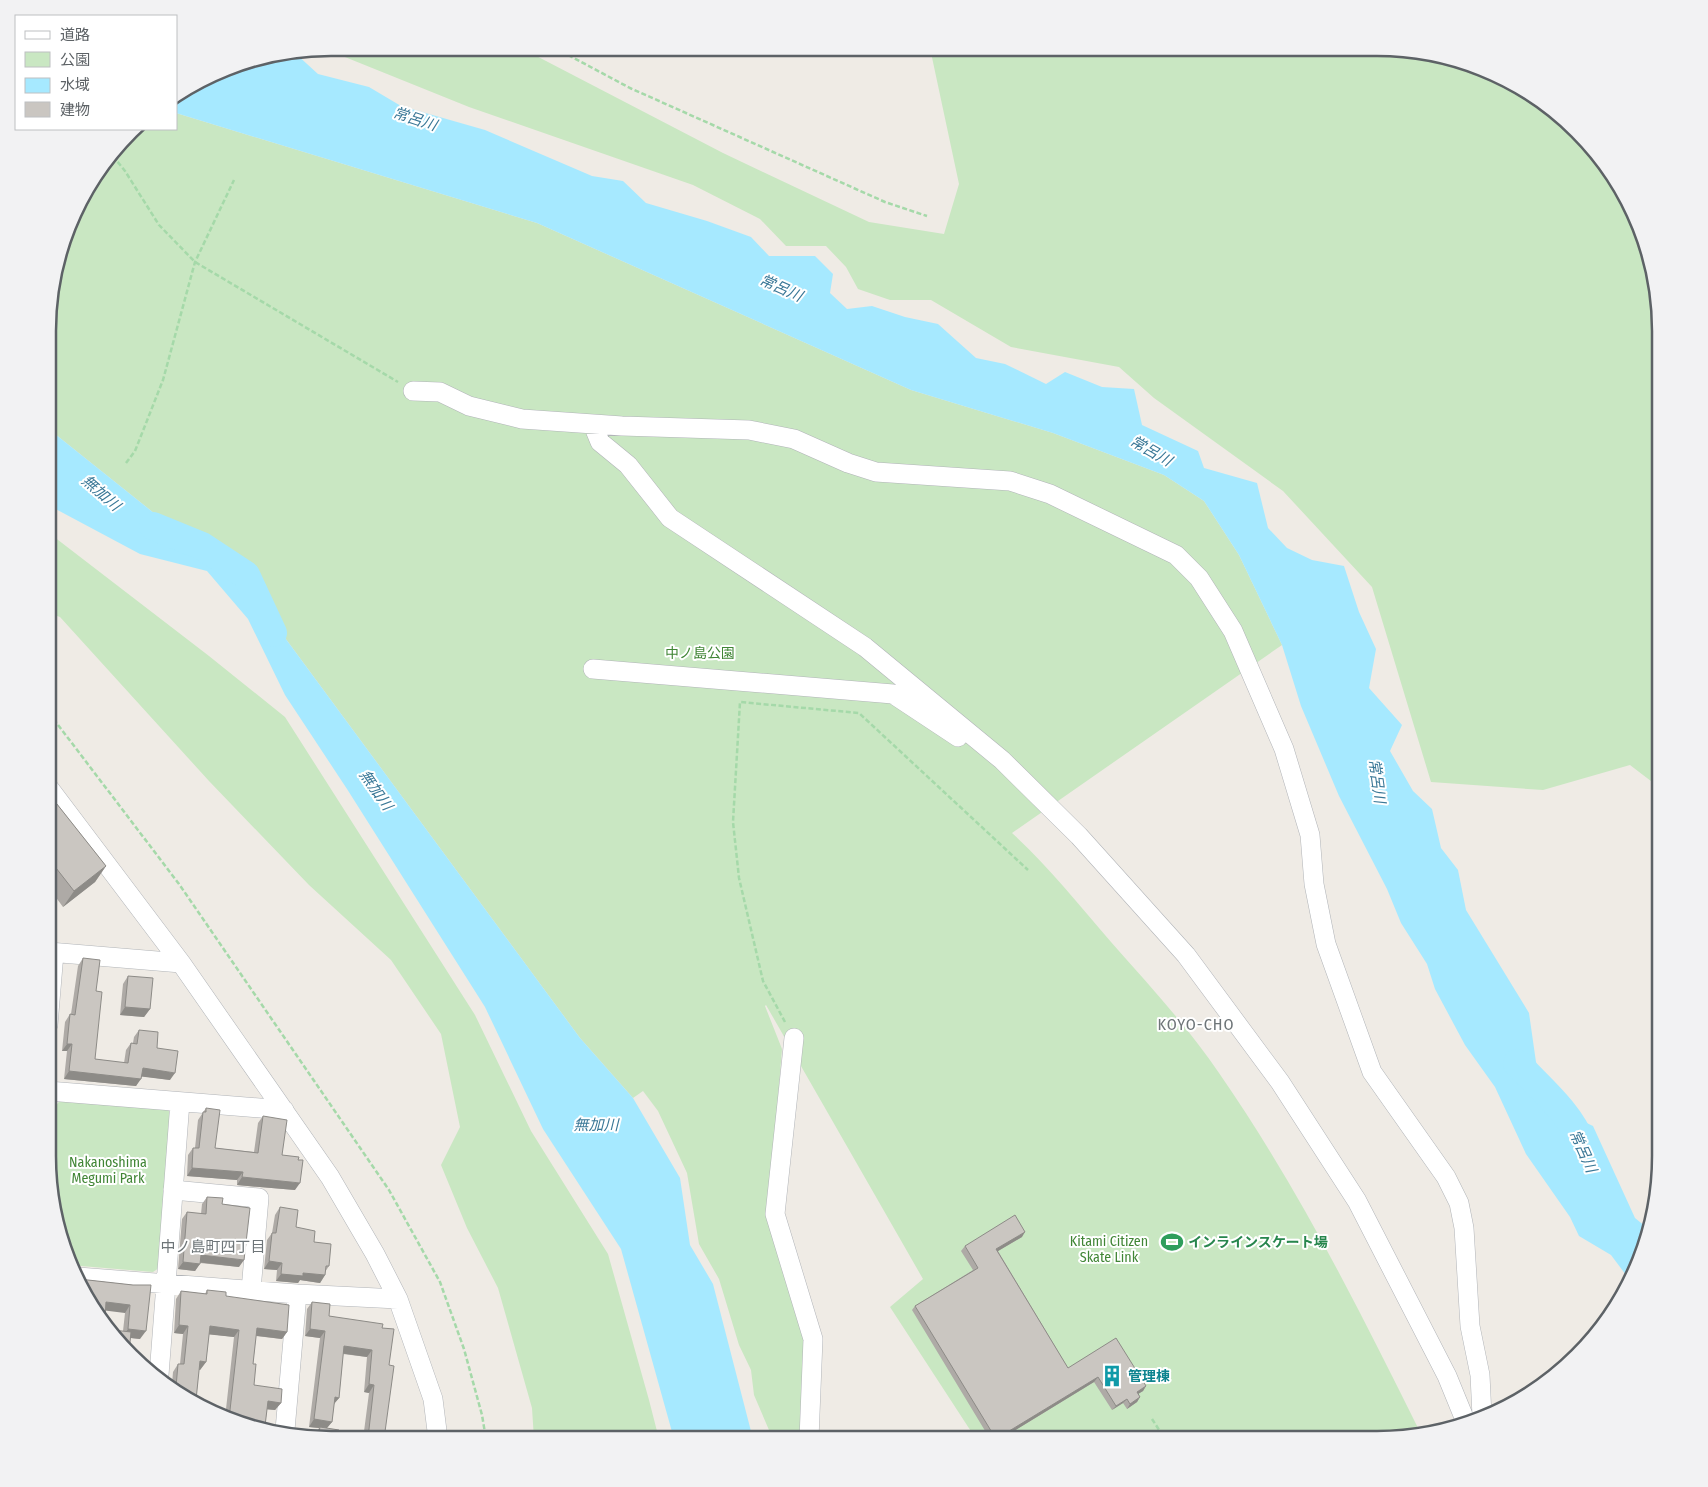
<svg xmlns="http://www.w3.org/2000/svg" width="1708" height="1487" viewBox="0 0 1708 1487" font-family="'Fira Sans Condensed','Noto Sans JP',sans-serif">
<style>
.green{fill:#c9e7c2}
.water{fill:#a6e9ff}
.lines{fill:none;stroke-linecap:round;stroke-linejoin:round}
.river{stroke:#a6e9ff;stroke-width:28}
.minor-casing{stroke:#b1b4b8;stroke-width:20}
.path{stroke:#a5d9a9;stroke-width:2.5;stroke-dasharray:5 2.5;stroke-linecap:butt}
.minor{stroke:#fff;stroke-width:19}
.wall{fill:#aeaaa6}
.shaded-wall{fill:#8d8b87}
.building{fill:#cac6c1;stroke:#8d8b87}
.labels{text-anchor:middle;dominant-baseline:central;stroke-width:4;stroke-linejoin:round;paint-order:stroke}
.park-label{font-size:14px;fill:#408535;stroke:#fff}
.leisure-label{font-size:14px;font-weight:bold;fill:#27864d;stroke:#fff;text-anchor:start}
.culture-label{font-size:14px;font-weight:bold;fill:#0d838f;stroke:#fff;text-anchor:start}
.water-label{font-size:15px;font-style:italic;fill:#3a7897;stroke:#fff}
.neighbourhood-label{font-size:15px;fill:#6e7578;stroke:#fff}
.quarter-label{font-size:16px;letter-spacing:1px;fill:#6e7578;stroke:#fff}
.rim{fill:none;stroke:#5d6266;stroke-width:2.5}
</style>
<rect width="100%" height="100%" fill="#efebe5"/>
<path class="green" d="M331 48H521L723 153 869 222 944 234 959 184 930 48H1396L1502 77 1578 131 1639 222 1660 312V788L1630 765 1543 790 1431 782 1372 587 1283 491 1154 398 1119 367 1011 347 931 300H890L858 289 846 267 826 246H786L760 219 693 185 469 107 325 49Z
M176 113 537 223 911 390 1053 433 1164 475 1204 501 1239 555 1282 645 1012 833C1048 866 1079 905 1111 942 1148 984 1188 1027 1219 1073 1298 1187 1359 1309 1420 1432L1396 1439H976L890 1307 923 1279 766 1005 765 1006 782 1049 769 1215 808 1340 802 1439H770L769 1430 754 1395 751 1370 739 1345 719 1279 699 1244 687 1173 658 1111 643 1091 633 1098 580 1038 249 589 50 430V294L85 190 135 129H176Z
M49 533 209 656 285 717 475 1015 531 1131 608 1254 649 1400 659 1439H534L532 1408 498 1288 467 1228 441 1165 460 1127 441 1034 391 960 309 885 209 781 60 617 49 613Z
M61 1099 166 1108 171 1113 159 1268 153 1272 69 1265 48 1175 55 1107Z"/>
<path class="water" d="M295 53 318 74 369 87 401 106 485 130 592 176 623 181 646 203 707 221 751 237 769 256H815L833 274 830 293 847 309 872 306 905 317 938 324 976 358 1005 364 1046 384 1065 372 1102 387 1134 389 1142 425 1198 451 1204 468 1257 483 1268 528 1287 548 1312 560 1344 566 1359 612 1376 649 1369 688 1402 725 1390 751 1413 791 1432 809 1441 848 1458 870 1466 910 1529 1013 1536 1062 1547 1104 1593 1126 1635 1218 1646 1227 1639 1265 1629 1279 1611 1255 1579 1236 1570 1217 1526 1154 1495 1087 1465 1045 1435 989 1427 964 1401 923 1387 889 1339 796 1301 706 1282 645 1239 555 1204 501 1164 475 1053 433 911 390 537 223 176 113V99L240 63Z
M50 430 249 589 580 1038 633 1098 680 1178 690 1245 713 1284 753 1439H674L621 1249 543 1129 485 1007 347 789 285 695 248 619 207 571 140 554 50 506Z"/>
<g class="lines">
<path class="river" d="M153 526 202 546 246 575 273 633
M1517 1063C1540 1088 1570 1112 1582 1144"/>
<g class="minor-casing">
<path id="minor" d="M413 391 440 392 469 406 522 419 622 426 749 430 794 439 848 463 876 472 1010 481 1050 494 1176 555 1199 578 1233 631 1284 749 1310 835 1314 884 1326 944 1372 1072 1446 1177 1459 1203 1464 1228 1470 1326 1480 1375 1482 1416
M593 425 600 442 628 465 670 518 865 647 1002 760 1079 836 1186 955 1280 1082 1357 1201 1447 1376 1465 1420
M593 669 893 694 958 737
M49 788 181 963 330 1177 375 1254 398 1299 433 1399 438 1439
M49 952 181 963
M48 1025 54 953
M794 1038 775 1214 813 1339 809 1439
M48 1091 284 1110
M173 1190 259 1198 251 1290
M78 1277 297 1294 398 1299
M159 1375 180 1102
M285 1430 297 1294"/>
</g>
<path class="path" d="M555 48 630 88 885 202 927 216
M113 156 125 171 159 225 195 262 398 382
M126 463 135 451 163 380 195 262 234 180
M49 713 179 884 389 1190 440 1282 464 1349 482 1415 486 1439
M785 1022 763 981 739 878 733 822 740 702 859 713 1028 870
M1152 1419 1165 1439"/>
<use href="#minor" class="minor"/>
</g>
<path class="wall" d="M49 794 106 866 95 882 63 907 49 888Z
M83 958 96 991 95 1059 124 1063 126 1050 131 1043H133L134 1037 139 1030 157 1048 170 1080 141 1076 136 1086 64 1079 67 1051H62L65 1022 70 1014H71L78 966Z
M128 976 150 1009 144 1017 120 1015 123 984Z
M206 1108 215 1148 254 1152 258 1123 263 1116 282 1155 295 1190 237 1185V1180L187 1176 188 1155 193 1148H195L198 1120Z
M207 1197 239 1267 200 1263 195 1271 178 1269 182 1219 187 1212 201 1214 202 1204Z
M280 1207 296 1227 314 1242 329 1266 325 1272V1275L320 1283 300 1280 298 1283 276 1281 277 1270 264 1269 267 1240 272 1233 275 1215Z
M1022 1237 998 1251 1068 1368 1146 1386 1143 1391 1138 1394 1140 1397 1137 1402 1127 1409 1123 1403 1112 1410 1094 1382 1001 1439H990L912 1310 915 1306 973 1270 961 1251 965 1246Z
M79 1279 133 1285 140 1339 131 1338 123 1331 125 1313Z
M207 1290 226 1296 287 1332 282 1339 256 1336 253 1364 254 1385 281 1403 275 1410 267 1409 265 1426 225 1418 234 1337 209 1334 206 1362 200 1370H199L196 1400 172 1384 173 1372 178 1364H180L183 1334 174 1333 176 1299 181 1291 205 1294Z
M312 1302 329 1316 382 1328 389 1365 384 1439H363L369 1393 364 1392 367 1357 343 1354 339 1398 334 1404 332 1422 327 1428 331 1440 314 1436 319 1428 309 1427 320 1338 305 1336 307 1309Z"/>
<path class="shaded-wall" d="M106 866 95 882 63 907 74 891Z
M49 928 53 929 49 935Z
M125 1007 150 1009 144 1017 120 1015Z
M67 1044H72L67 1051H62Z
M143 1068 175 1073 170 1080 137 1076Z
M69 1071 141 1079 136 1086 64 1079Z
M192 1168 243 1172 237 1180 187 1176Z
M242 1177 300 1183 295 1190 237 1185Z
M1025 1232 1022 1237 993 1254 996 1249Z
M201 1255 244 1260 239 1267 196 1262Z
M269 1261 282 1263 277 1270 264 1269Z
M183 1262 200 1264 195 1271 178 1269Z
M303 1273 325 1275 320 1283 300 1280 298 1283 276 1281 281 1274Z
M106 1302 130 1305 125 1313 101 1310Z
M179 1325 188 1326 183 1334 174 1333Z
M210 1326 239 1330 234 1337 205 1334Z
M257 1328 287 1332 282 1339 251 1335Z
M128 1329 146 1331 140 1339 122 1337Z
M310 1329 325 1331 320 1338 305 1336Z
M344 1346 372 1350 367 1357 339 1353Z
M200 1361 206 1362 200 1370 195 1369Z
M1098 1377 1094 1382 1001 1439H996Z
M369 1384 374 1385 369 1393 364 1392Z
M1146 1386 1143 1391 1133 1397 1137 1392Z
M335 1397 339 1398 333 1405Z
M1140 1397 1137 1402 1127 1409 1130 1404Z
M1127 1399 1123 1403 1112 1410 1116 1406Z
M268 1401 281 1403 275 1410 263 1409Z
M314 1419 332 1422 326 1429 320 1427 319 1428 309 1427Z"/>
<path class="building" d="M49 794 106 866 74 891 49 859Z
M49 904 56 905 53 929 49 928Z
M83 958 100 960 96 991 102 992 95 1059 128 1063 131 1043 137 1044 139 1030 158 1032 157 1048 178 1051 175 1073 143 1068 141 1079 69 1071 72 1044H67L70 1014 75 1015Z
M128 976 153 978 150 1009 125 1007Z
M206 1108 220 1110 215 1148 258 1153 263 1116 287 1120 282 1155 299 1157 298 1160H303L300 1183 242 1177 243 1172 192 1168 193 1148H199L203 1112H206Z
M207 1197 223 1198 222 1204 250 1208 244 1260 201 1255 200 1264 183 1262 187 1212 206 1214Z
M280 1207 298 1210 296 1227 315 1231 314 1242 331 1244 329 1266H326L325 1275 303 1273V1276L281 1274 282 1263 269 1261 272 1233H276Z
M1015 1215 1025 1232 996 1249 1068 1368 1116 1338 1146 1386 1137 1392 1140 1397 1130 1404 1127 1399 1116 1406 1098 1377 996 1439 915 1306 978 1268 965 1246Z
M79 1279 133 1285H151L146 1331 128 1329 130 1305 106 1302 105 1318Z
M207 1290 226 1292V1296L289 1305 287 1332 257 1328 253 1364H256L254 1385 282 1389 281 1403 268 1401 265 1426 229 1419 239 1330 210 1326 206 1362 200 1361 196 1400 176 1387 178 1364H184L188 1326 179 1325 181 1291 207 1294Z
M312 1302 330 1304 329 1316 383 1324 382 1328 394 1329 389 1365 394 1366 384 1439H370V1438H368L374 1385 369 1384 372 1350 344 1346 339 1398 335 1397 332 1422 314 1419 325 1331 310 1329Z
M113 1330 131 1332 129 1353Z
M320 1427 339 1430 338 1438H339V1440H331L318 1437Z"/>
<defs>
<g id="stadium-bare" transform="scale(1.725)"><path d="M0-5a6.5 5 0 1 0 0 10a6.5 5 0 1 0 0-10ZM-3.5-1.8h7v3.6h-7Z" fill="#2e9e5b" stroke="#fff" stroke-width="2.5" paint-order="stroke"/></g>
<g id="building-bare" transform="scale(1.725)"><path d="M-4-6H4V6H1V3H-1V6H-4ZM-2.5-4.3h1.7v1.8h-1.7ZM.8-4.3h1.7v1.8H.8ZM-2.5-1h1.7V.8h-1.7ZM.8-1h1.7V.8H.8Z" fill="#0f9aa8" stroke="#fff" stroke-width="2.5" paint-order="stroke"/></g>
</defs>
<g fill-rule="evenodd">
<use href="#stadium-bare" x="1172" y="1242"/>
<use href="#building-bare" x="1112" y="1376"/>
</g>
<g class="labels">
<g class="park-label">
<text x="700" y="653">中ノ島公園</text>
<text x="108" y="1162">Nakanoshima<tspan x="108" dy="16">Megumi Park</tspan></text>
<text x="1109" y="1241">Kitami Citizen<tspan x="1109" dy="16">Skate Link</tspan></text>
</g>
<g class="leisure-label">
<text x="1188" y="1242">インラインスケート場</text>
</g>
<g class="culture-label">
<text x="1128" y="1376">管理棟</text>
</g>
<g class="water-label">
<text transform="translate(415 119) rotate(18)">常呂川</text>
<text transform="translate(781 288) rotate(24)">常呂川</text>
<text transform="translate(1151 451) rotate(30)">常呂川</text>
<text transform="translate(101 493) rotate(41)">無加川</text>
<text transform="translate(1377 781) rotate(82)">常呂川</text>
<text transform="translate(376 790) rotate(55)">無加川</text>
<text x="596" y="1125">無加川</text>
<text transform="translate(1583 1151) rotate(66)">常呂川</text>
</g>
<g class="neighbourhood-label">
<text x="213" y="1247">中ノ島町四丁目</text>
</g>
<g class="quarter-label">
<text x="1196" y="1024">KOYO-CHO</text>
</g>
</g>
<path d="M0 0H1708V1487H0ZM331 56H1377A275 275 0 0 1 1652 331V1156A275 275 0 0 1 1377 1431H331A275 275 0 0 1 56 1156V331A275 275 0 0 1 331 56Z" fill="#f2f2f3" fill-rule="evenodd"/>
<path class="rim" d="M331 56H1377A275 275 0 0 1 1652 331V1156A275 275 0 0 1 1377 1431H331A275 275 0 0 1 56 1156V331A275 275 0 0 1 331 56Z"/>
<rect x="15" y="15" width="162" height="115" fill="#ffffff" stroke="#bec0c2"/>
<rect x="25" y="31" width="25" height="8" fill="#ffffff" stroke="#bec0c2"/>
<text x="60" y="40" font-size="15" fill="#5d6266">道路</text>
<rect x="25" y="52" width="25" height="15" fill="#c9e7c2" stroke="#bec0c2"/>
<text x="60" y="65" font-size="15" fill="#5d6266">公園</text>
<rect x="25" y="78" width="25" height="15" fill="#a6e9ff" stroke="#bec0c2"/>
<text x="60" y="90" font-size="15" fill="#5d6266">水域</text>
<rect x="25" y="102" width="25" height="15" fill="#cac6c1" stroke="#bec0c2"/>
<text x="60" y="115" font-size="15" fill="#5d6266">建物</text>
</svg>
